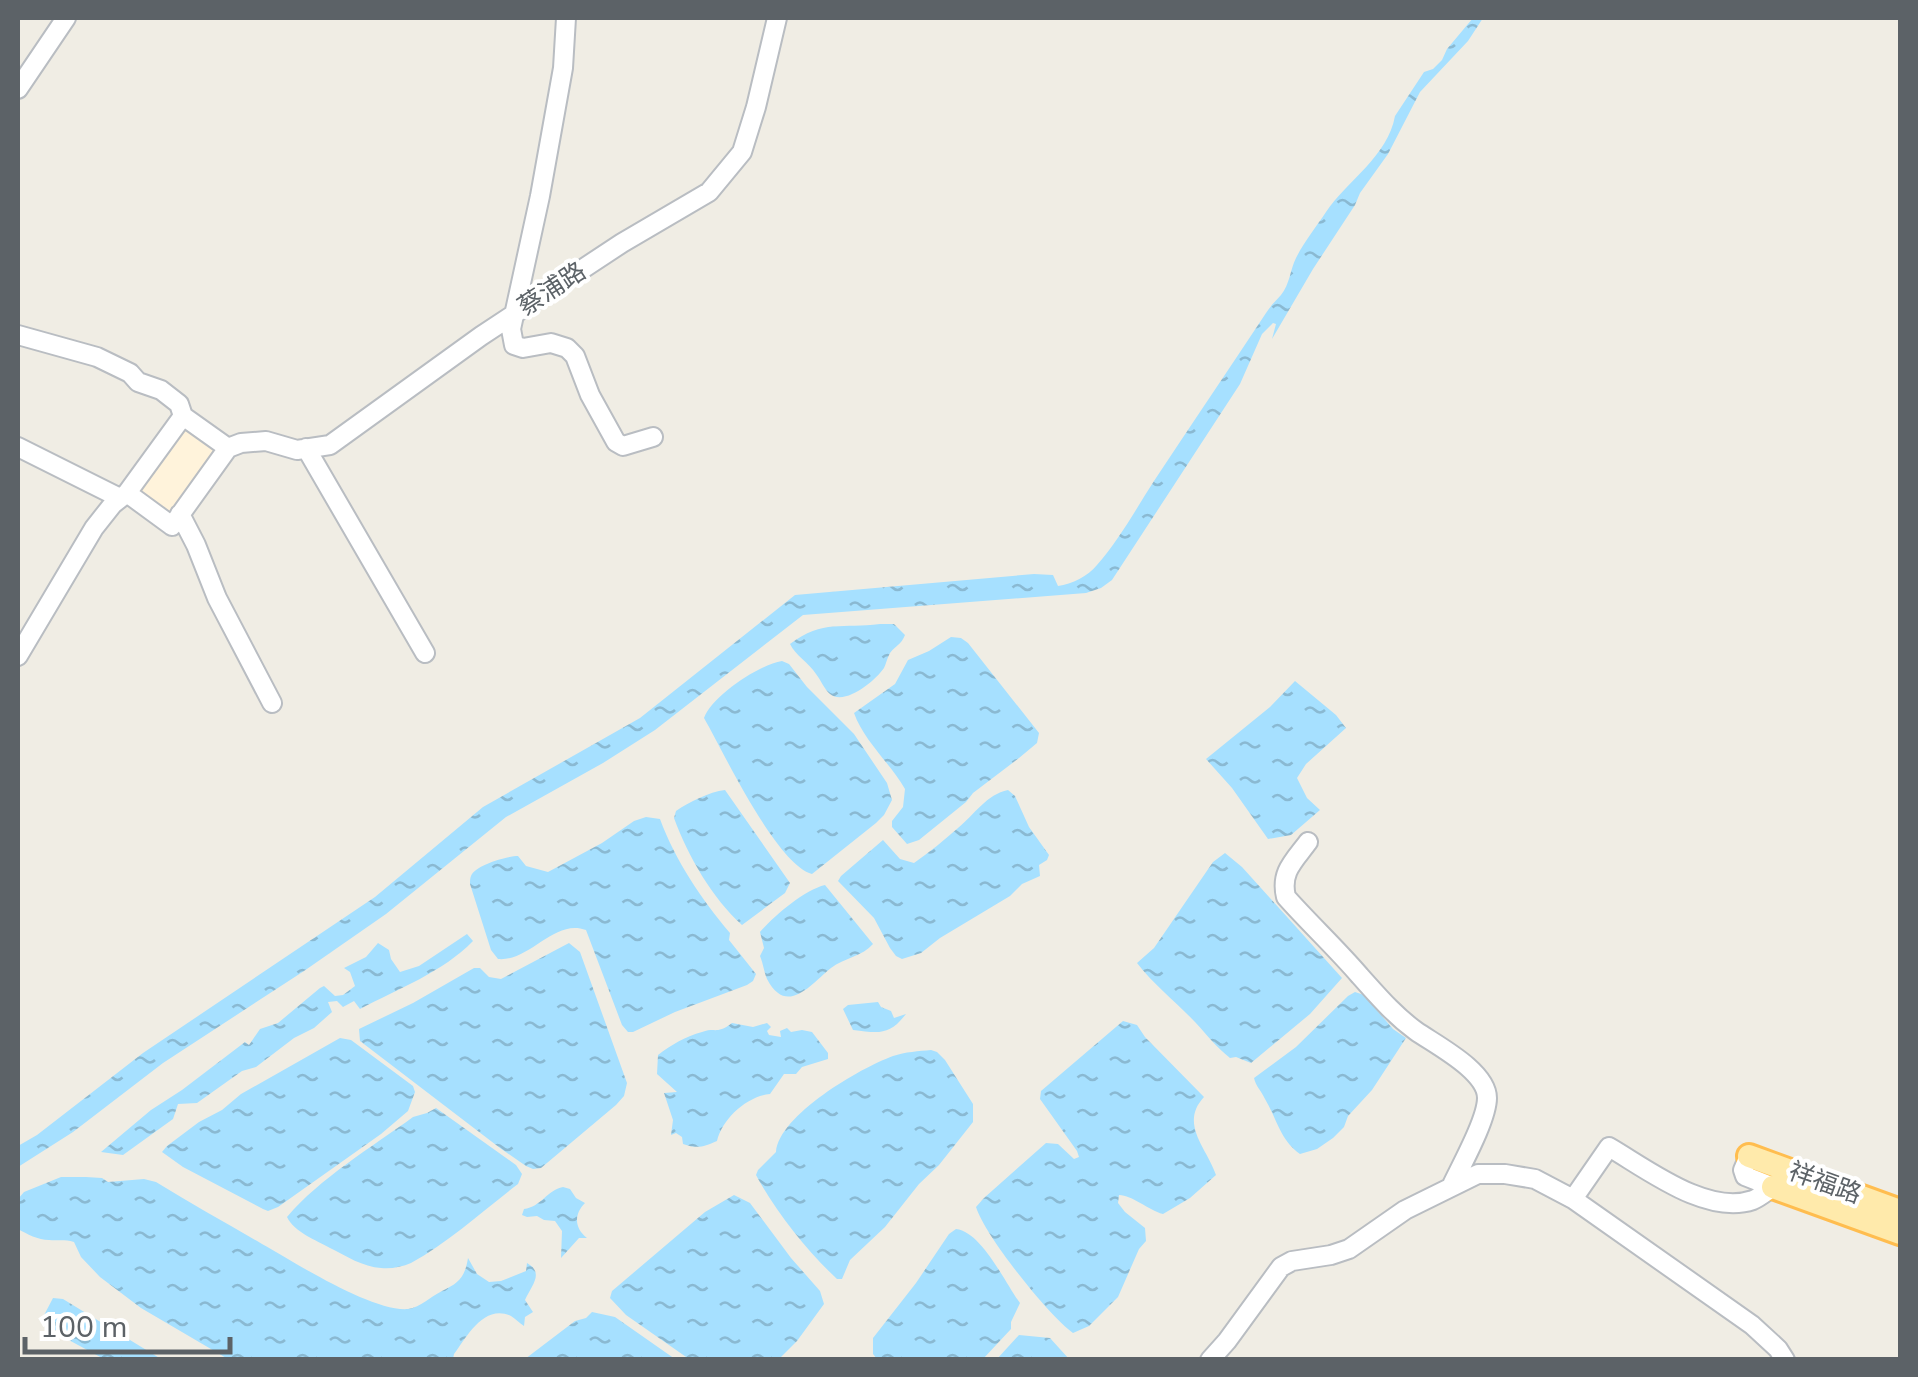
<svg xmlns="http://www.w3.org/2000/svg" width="1918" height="1377" viewBox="0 0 1918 1377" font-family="'Nunito Sans','Noto Sans SC',sans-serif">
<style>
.commercial{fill:#fff3db}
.water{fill:url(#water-ripples)}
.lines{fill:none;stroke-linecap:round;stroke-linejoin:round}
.minor-casing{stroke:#b9bdc2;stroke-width:22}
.major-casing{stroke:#ffbd4f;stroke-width:28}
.minor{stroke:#fff;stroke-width:18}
.major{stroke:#ffeaab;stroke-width:22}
.labels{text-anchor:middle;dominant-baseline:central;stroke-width:8;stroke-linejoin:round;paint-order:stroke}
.street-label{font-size:25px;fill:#5c6267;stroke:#fff}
</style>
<defs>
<pattern id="water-ripples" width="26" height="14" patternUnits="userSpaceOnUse" patternTransform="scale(2.5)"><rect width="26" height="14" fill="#a6e0ff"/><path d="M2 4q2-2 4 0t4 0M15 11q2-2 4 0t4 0" fill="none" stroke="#8ab9d2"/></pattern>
</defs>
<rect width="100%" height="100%" fill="#f0ede4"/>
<path class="commercial" d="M183 416 228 448 172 526 127 493Z"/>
<path class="water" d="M1473 18H1483L1468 41 1420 92 1388 154 1360 193 1355 205 1313 269 1272 339 1276 324 1273 323 1262 334 1240 384 1112 580 1101 588 1086 593 803 615 655 730 603 763 506 817 386 914 304 971 163 1063 73 1132 18 1167V1146L37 1135 143 1053 375 897 483 807 640 718 795 595 1034 574 1053 575 1058 586C1072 584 1088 576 1097 565 1119 540 1136 509 1154 481 1191 425 1229 369 1266 313 1270 306 1276 301 1281 295 1290 284 1290 270 1296 258 1304 242 1316 227 1326 212 1347 181 1388 156 1395 116L1424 72 1433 69 1442 60 1447 49Z
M880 624H894L905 635C901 645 896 645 890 653 887 658 886 664 884 668 875 681 845 706 830 694 824 689 821 680 816 674 809 663 795 655 790 644 823 619 843 629 880 624Z
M951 637 961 638 968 643 1039 733 1037 743 1019 758 973 793 966 802 919 840 907 844 892 827V821L903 807 905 789C890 763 864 741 854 713L895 684 908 660 929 651Z
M782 661 789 664 807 687 854 734 887 783 892 800 884 815 876 823 812 874C776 864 724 753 704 718 712 696 758 665 782 661Z
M1295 681 1336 715 1346 728 1306 764 1297 778 1307 798 1320 810 1291 835 1268 839 1232 788 1206 759 1270 707Z
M725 790 790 883 785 893 742 925C712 898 688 856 674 818L676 811C689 802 709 792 725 790Z
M1008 790 1015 796 1029 827 1049 855 1047 860 1039 865 1040 876 1022 884 1010 896 940 938 921 953 902 959 896 956 890 948 874 918 838 881 841 876 883 840 900 859 914 863C930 852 944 840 958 828 974 815 987 794 1008 790Z
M646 817 660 819C675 860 702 900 730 933L729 940 756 974 753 981 747 985 675 1012 633 1032H628L622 1025 586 930C554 918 530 962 498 959L491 950 470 884C470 881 470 878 471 876 475 865 507 856 518 856L526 866 548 872 602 843 634 821Z
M1225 853 1242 867 1342 978 1310 1014 1251 1063 1236 1057 1230 1058C1216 1047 1207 1035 1195 1022 1176 1002 1154 985 1137 963L1154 948 1213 862Z
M825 885 873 944C863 956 844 958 831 968 811 984 787 1017 767 979 764 972 763 963 760 956L764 948 760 932C774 916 804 890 825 885Z
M467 934 473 941C443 972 398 989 360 1009L354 1001 343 1007 337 1001 328 1002 332 1012 314 1028 294 1038 256 1067 242 1071 197 1103 178 1104 173 1119 123 1155 101 1152 151 1110 182 1090 245 1042 249 1045 260 1029 278 1023 320 988 324 986 335 996 343 995 355 986 350 972 344 968 366 957 378 943 389 950 391 959 400 972 419 966Z
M569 943 580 952 627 1083 624 1096 616 1105 541 1168 533 1169 526 1166 500 1148 360 1041 359 1029 413 1003 474 968H480L489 977 501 979Z
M1355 992 1364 995 1393 1029 1406 1038 1372 1090 1348 1116 1344 1127 1333 1138 1317 1149 1300 1154C1280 1140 1277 1119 1265 1099 1261 1090 1256 1087 1254 1078L1296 1047 1348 996Z
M878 1002 881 1007 891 1011 894 1018 906 1014C889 1036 879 1033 853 1030L843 1009 848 1005Z
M1123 1021 1137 1025 1145 1037 1204 1097C1179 1124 1207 1148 1216 1175L1190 1198 1163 1214C1148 1210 1132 1195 1119 1195L1118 1203 1125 1212 1145 1228 1146 1241 1139 1249 1118 1297 1089 1326 1073 1333C1049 1316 985 1236 976 1207L984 1198 1046 1143 1058 1144 1074 1159 1079 1157 1077 1151 1040 1099 1041 1091Z
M732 1023 753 1027 767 1023 771 1027 767 1031 769 1035 781 1037 780 1031 787 1028 791 1032 802 1030 812 1032 828 1053V1059L802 1067 796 1074H784L770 1094C747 1096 722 1119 717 1141 703 1147 698 1149 683 1144L682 1137 676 1133 671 1135 673 1120 664 1093 677 1092 657 1074 658 1055C671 1045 686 1036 702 1032 716 1027 716 1035 732 1023Z
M340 1038 351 1040 413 1086 415 1092 408 1111 381 1134 278 1207 268 1211 263 1209 183 1167 162 1152 167 1146 199 1122 222 1110 241 1094Z
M931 1050 937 1052 945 1060 973 1104V1122L939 1165 919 1184 885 1227 850 1260 842 1279H837C808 1252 775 1211 756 1175L758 1170 776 1152C779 1115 860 1068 893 1056 905 1052 919 1051 931 1050Z
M436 1108 516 1165 522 1174 518 1184C484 1210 449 1242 411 1263 402 1267 391 1269 381 1268 363 1267 346 1256 330 1248 316 1240 294 1232 287 1217 320 1178 372 1147 413 1117L427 1113Z
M61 1177H86L102 1178 108 1182 144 1179 156 1182C191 1204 227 1223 262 1244 294 1262 372 1312 408 1309 421 1307 430 1297 442 1291 459 1283 465 1277 468 1258L477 1274 489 1282 501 1281 526 1271 527 1263C545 1273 531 1286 525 1300L533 1312 525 1317 524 1326C519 1323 516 1319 511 1316 484 1303 466 1338 454 1354L453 1359H228L141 1308 100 1277 81 1257 74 1242C64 1239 58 1241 49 1240 38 1240 27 1234 18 1229V1199L24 1192Z
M563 1187 570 1189 576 1198 585 1203C574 1214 574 1228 587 1238H579L561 1258 562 1231 555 1221 544 1220 537 1216 527 1217 522 1215 524 1209C541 1207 547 1190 563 1187Z
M734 1195 750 1203 791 1258 820 1291 824 1304 797 1341 779 1359H689L626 1315 610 1298 612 1291 705 1212Z
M956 1229C982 1232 1005 1283 1020 1303L1011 1322V1329L983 1359H877L873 1354V1338L916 1283 949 1234Z
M53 1298 63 1299 161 1359H104L65 1338 42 1319Z
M592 1312 615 1317 675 1359H525L575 1321 586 1318Z
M1019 1335 1050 1338 1069 1359H997Z"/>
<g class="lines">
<g class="minor-casing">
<path id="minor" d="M566 18 563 68 540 196 511 329 514 345 523 348 551 343 567 348 575 356 590 395 616 442 623 446 653 437
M18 89 66 18
M18 335 97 357 130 373 138 382 161 390 179 404 183 416 228 448 172 526 127 493 183 416
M18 447 120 498
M228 448 241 443 266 441 297 450 330 445 481 336 622 243 709 192 742 152 756 107 777 18
M306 448 425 653
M180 514 196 545 217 598 272 703
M18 656 94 528 113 504 127 493
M1308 842C1294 861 1280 872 1286 897 1310 924 1337 949 1360 976 1378 996 1394 1015 1416 1031 1436 1045 1487 1071 1487 1098 1487 1119 1462 1164 1452 1185
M1749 1156 1743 1170 1745 1176 1773 1187
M1573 1199 1609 1147C1647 1169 1707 1216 1753 1200 1760 1197 1767 1191 1773 1187
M1210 1360 1227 1341 1281 1267 1292 1261 1331 1255 1349 1249 1405 1210 1478 1174H1505L1535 1179 1573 1199 1752 1325 1778 1349 1785 1360"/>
</g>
<g class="major-casing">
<path id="major" d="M1749 1156 1900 1211
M1773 1187 1900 1233"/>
</g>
<use href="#minor" class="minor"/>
<use href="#major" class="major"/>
</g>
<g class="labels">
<g class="street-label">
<text transform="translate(552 289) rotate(-33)">蔡浦路</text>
<text transform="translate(1825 1183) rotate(20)">祥福路</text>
</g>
</g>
<rect width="1918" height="1377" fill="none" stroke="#5c6267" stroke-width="40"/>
<path d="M25 1337v15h205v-15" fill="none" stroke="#5c6267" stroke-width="5"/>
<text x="40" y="1337" font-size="30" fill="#5c6267" stroke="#ffffff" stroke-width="8" paint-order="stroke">100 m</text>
</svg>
